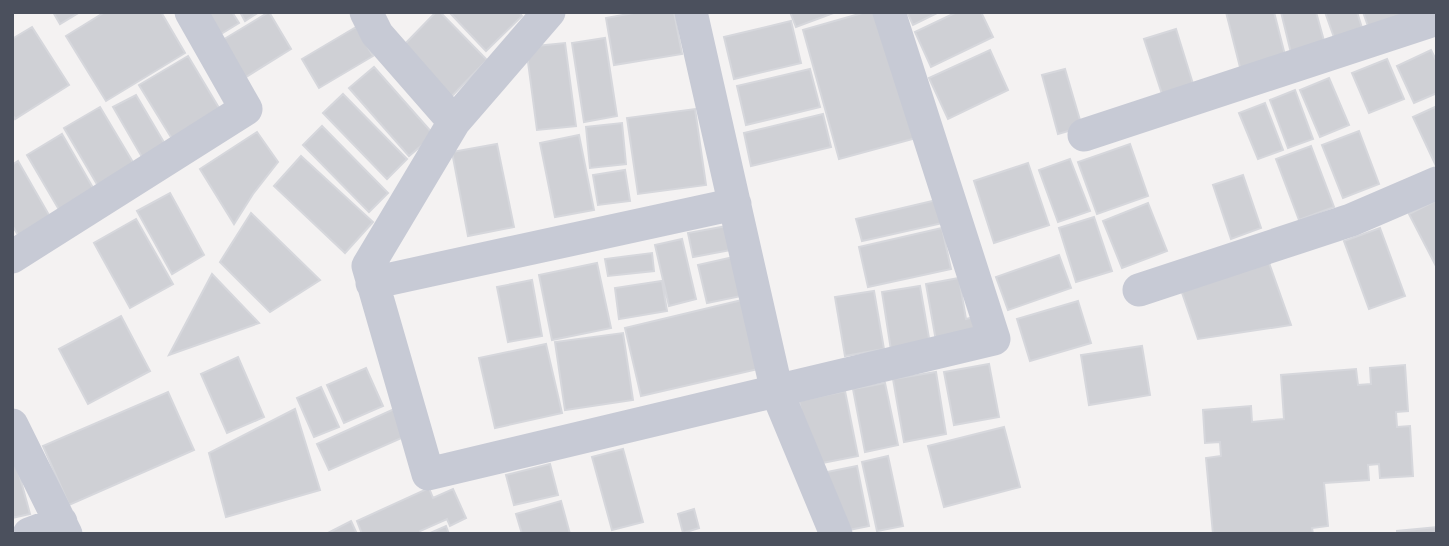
<svg xmlns="http://www.w3.org/2000/svg" width="1449" height="546" viewBox="0 0 1449 546" font-family="Raleway,sans-serif">
<style>
.building{fill:#cfd0d5;stroke:#d6d7dc;stroke-width:2}
.lines{fill:none;stroke-linecap:round;stroke-linejoin:round}
.minor{stroke:#c7cad5;stroke-width:33}
</style>
<rect width="100%" height="100%" fill="#f4f2f2"/>
<path class="building" d="M53 12H80L60 24Z
M105 12H161L185 53 106 101 66 36Z
M195 12H232L239 23 211 40Z
M240 12H259L245 21Z
M269 12 291 49 238 82 216 44Z
M436 12H440L487 60 448 100 398 51Z
M449 12H519L522 16 486 51Z
M639 12H674L682 54 614 65 606 18Z
M790 12H836L796 27Z
M866 12H880L916 138 839 159 803 30Z
M907 12H939L913 25Z
M957 12H981L993 37 931 67 915 32Z
M1226 12H1274L1287 63 1242 75Z
M1281 12H1316L1326 48 1292 57Z
M1325 12H1357L1364 34 1336 43Z
M1363 12H1421L1369 29Z
M791 21 801 63 734 79 724 37Z
M32 27 69 85 15 119 12 114V39Z
M356 27 373 56 319 88 302 59Z
M1176 29 1194 87 1163 97 1144 39Z
M605 38 617 116 584 122 572 43Z
M565 43 576 126 537 130 526 47Z
M990 50 1008 90 948 119 929 78Z
M1431 50 1437 62V93L1414 103 1397 66Z
M188 56 225 118 177 147 139 85Z
M1387 59 1404 99 1369 113 1352 73Z
M374 67 434 135 409 156 349 88Z
M810 69 820 107 746 125 737 86Z
M1065 69 1082 127 1058 134 1042 75Z
M1329 78 1349 125 1320 137 1300 90Z
M1295 90 1313 139 1288 148 1270 100Z
M343 94 407 159 387 179 323 113Z
M136 95 169 151 146 164 113 107Z
M1265 103 1283 150 1258 159 1239 113Z
M1437 106V168L1413 117Z
M100 107 137 169 101 191 64 128Z
M695 109 706 185 638 194 627 118Z
M823 114 831 147 751 166 744 133Z
M622 123 626 164 590 168 586 127Z
M322 126 388 193 369 212 303 145Z
M1359 131 1379 184 1343 198 1322 145Z
M257 132 278 162 253 194 234 224 200 169Z
M62 134 100 200 65 220 27 155Z
M579 135 594 210 555 217 540 143Z
M497 144 514 227 468 236 452 152Z
M1130 144 1148 196 1097 214 1078 162Z
M1311 146 1334 207 1299 220 1276 159Z
M301 156 373 222 345 253 274 186Z
M1070 159 1090 211 1058 222 1039 170Z
M18 161 53 222 21 240 12 225V165Z
M1028 163 1049 225 994 243 974 181Z
M625 170 630 201 598 205 593 175Z
M1243 175 1261 228 1231 239 1213 185Z
M170 193 204 255 172 274 137 211Z
M941 199 947 222 862 241 856 219Z
M1437 200V268L1409 214Z
M1148 203 1167 251 1122 268 1103 221Z
M251 213 320 280 270 312 220 262Z
M1094 217 1112 271 1076 282 1059 228Z
M136 219 173 284 130 308 94 243Z
M727 226 731 250 693 257 688 233Z
M942 228 951 269 868 287 859 247Z
M1380 228 1405 296 1369 309 1344 241Z
M682 239 696 299 669 306 655 245Z
M652 253 654 271 608 276 605 259Z
M1059 255 1071 288 1008 310 996 277Z
M738 256 746 295 707 303 698 265Z
M1268 260 1291 325 1198 339 1180 287Z
M597 263 611 328 552 340 539 275Z
M212 274 259 323 169 355Z
M959 278 966 319 974 317 977 334 936 341 926 284Z
M532 280 542 336 508 342 497 287Z
M662 281 667 311 619 319 615 288Z
M920 286 930 344 891 350 882 292Z
M874 291 884 349 845 356 835 297Z
M742 300 758 369 641 396 625 328Z
M1078 301 1091 343 1030 361 1017 319Z
M121 316 150 371 88 404 59 349Z
M623 333 633 400 565 410 555 342Z
M546 344 562 413 495 428 479 358Z
M1142 346 1150 395 1089 405 1081 355Z
M238 357 264 417 227 433 201 374Z
M989 364 999 417 954 425 944 372Z
M1405 365 1408 411 1396 412 1397 427 1410 426 1413 476 1380 478 1379 464 1368 465 1369 480 1324 483 1328 526 1312 528 1313 534H1213L1206 458 1221 456 1220 442 1205 443 1203 410 1251 406 1252 422 1284 419 1281 375 1356 369 1358 385 1371 384 1370 368Z
M366 368 383 406 344 423 327 385Z
M936 372 946 434 904 442 893 379Z
M885 383 898 445 865 452 853 389Z
M321 387 339 427 314 437 297 398Z
M845 391 858 456 812 465 799 401Z
M168 392 194 450 69 505 43 446Z
M295 409 320 490 226 517 209 453Z
M394 409 406 436 329 470 317 444Z
M1004 427 1020 487 944 507 928 446Z
M12 448 30 514 12 518Z
M623 449 643 522 612 530 592 457Z
M888 456 903 526 877 531 862 462Z
M550 464 558 495 514 505 506 475Z
M857 466 869 526 839 532 827 472Z
M429 488 433 498 453 489 466 518 450 526 447 519 420 531 421 534H362L357 521Z
M561 501 570 534H522L516 514Z
M694 509 699 528 683 533 678 514Z
M351 521 357 534H326Z
M446 526 449 534H428Z
M1437 527V534H1397V531Z"/>
<g class="lines">
<path class="minor" d="M366 12 377 34 454 122
M549 12 454 122 368 266 428 474 994 339 889 12
M691 12 777 392 836 534
M1084 135 1437 19
M12 257 246 109 191 12
M372 283 735 204
M1139 290 1351 220 1437 183
M12 425 66 534
M29 534 61 522"/>
</g>
<rect width="1449" height="546" fill="none" stroke="#4b505d" stroke-width="28"/>
</svg>
